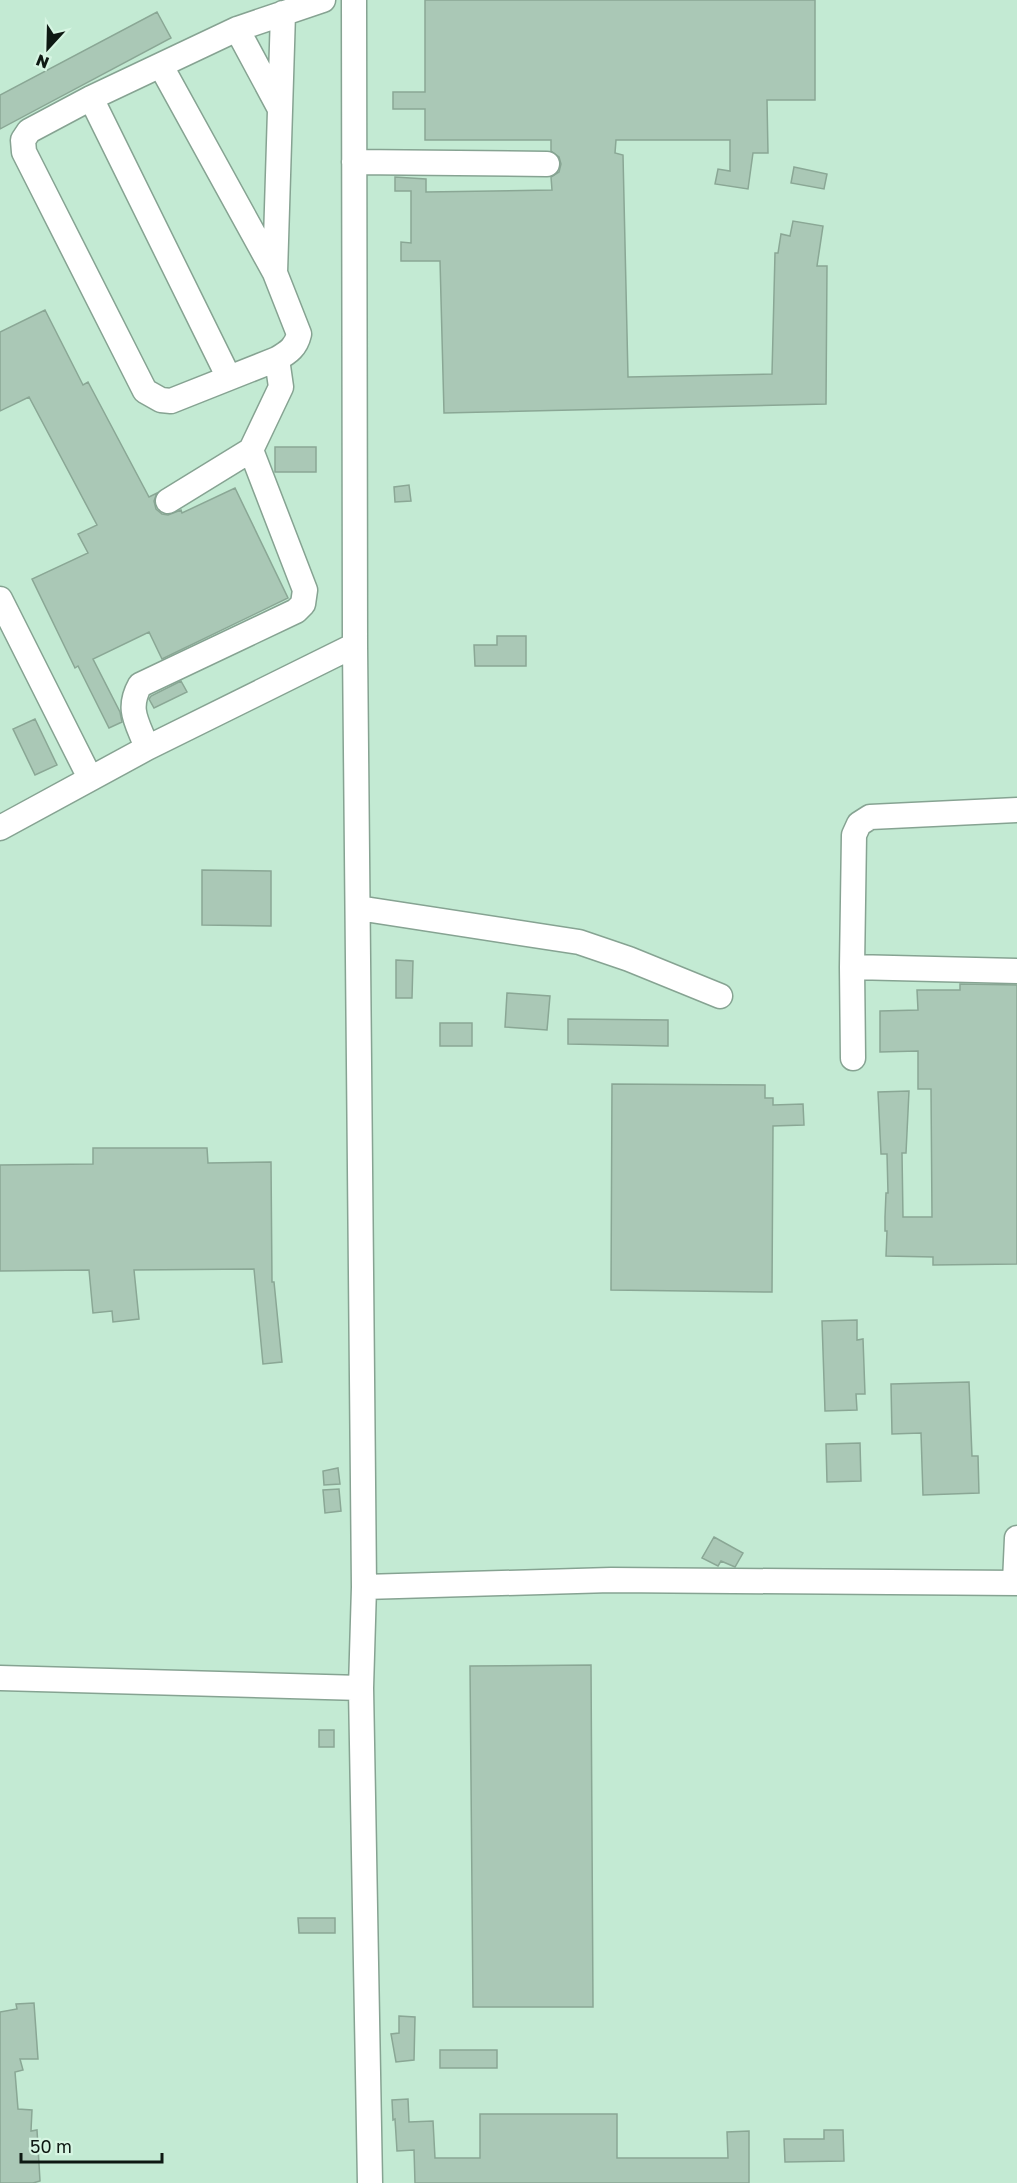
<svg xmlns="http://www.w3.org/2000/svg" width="1017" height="2183" viewBox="0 0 1017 2183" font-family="'Golos Text',sans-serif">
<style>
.built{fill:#c3ead3}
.building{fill:#aac8b6;stroke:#8aa795;stroke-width:1.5}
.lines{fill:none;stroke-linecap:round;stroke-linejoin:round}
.minor-casing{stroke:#86a392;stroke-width:27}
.minor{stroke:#fff;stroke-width:24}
</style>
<rect width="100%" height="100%" fill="#d6f5e2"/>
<path class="built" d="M0 0H1017V2183H0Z"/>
<path class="building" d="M425 0H815V100H767L768 153H753L748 189 715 184 718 169 730 171V140H616L615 153 623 155 628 377 772 374 775 253H778L781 234 790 236 793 221 823 226 817 266H827L826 404 444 413 440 261H401V242L411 243V191H395V177L426 179V192L552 190 551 177 559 172 561 164 559 157 551 151V140H425V109H393V92H425Z
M157 12 171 38 0 129V95Z
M794 167 827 174 824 189 791 183Z
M45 310 83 385 88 382 149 497 157 493 154 501 156 509 162 514 168 515 181 510 182 513 235 488 288 598 162 659 149 632 93 659 120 712 122 722 109 728 78 666 75 668 32 579 88 553 78 534 97 525 29 397 0 411V332Z
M275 447H316V472H275Z
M409 485 411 501 395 502 394 487Z
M497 636H526V666H475L474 645H497Z
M181 681 187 692 154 708 149 699 151 696Z
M35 719 57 765 35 775 13 729Z
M202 870 271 871V926L202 925Z
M396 960 413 961 412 998H396Z
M960 984 1017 985V1264L933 1265V1257L886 1256 887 1231H885V1217L886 1193H888L887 1154H881L878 1092 909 1091 906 1153H902L903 1217H932L931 1089H918V1051L880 1052V1011L918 1010 917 990H960Z
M507 993 550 996 547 1030 505 1027Z
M568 1019 668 1020V1046L568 1044Z
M440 1023H472V1046H440Z
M612 1084 765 1085V1098H773V1105L803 1104 804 1125 773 1126 772 1292 611 1290Z
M93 1148H207L208 1163 271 1162 272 1282H274L282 1362 263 1364 254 1269 134 1270 139 1319 113 1322 112 1311 93 1313 89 1270 0 1271V1165L93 1164Z
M857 1320V1340L863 1339 865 1394H856L857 1410 825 1411 822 1321Z
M969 1382 972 1456H978L979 1493 923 1495 921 1433 892 1434 891 1384Z
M860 1443 861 1481 827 1482 826 1444Z
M338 1468 340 1484 324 1485 323 1471Z
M339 1489 341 1511 325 1513 323 1490Z
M714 1537 743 1553 735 1567 721 1561 718 1566 702 1558Z
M591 1665 593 2007H473L470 1666Z
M319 1730H334V1747H319Z
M298 1918H335V1933H299Z
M34 2003 38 2059H20L23 2070 15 2072 18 2109 32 2110 31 2131 37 2130 40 2181 33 2183H0V2012L17 2009 16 2004Z
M399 2016 415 2017 414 2060 396 2062 391 2034 399 2033Z
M440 2050H497V2068H440Z
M408 2099 409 2122 433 2121 435 2158H480V2114H617V2158H728L727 2132 749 2131V2183H415L414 2150 397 2151 395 2119 393 2120 392 2100Z
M824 2130H843L844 2161 785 2162 784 2139H824Z"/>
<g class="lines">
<g class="minor-casing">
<path id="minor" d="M354 0 355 645 364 1587 361 1688 370 2183
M237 29 280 109
M161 66 275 273 299 334C296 347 289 352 277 359L171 401 161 400 145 391 24 152 23 140 29 131 91 98 237 29 323 0
M91 98 229 378
M354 162 547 164
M275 273 283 13
M168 501 251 450
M0 599 90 778
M147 748C138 723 126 710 140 685L296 611 303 604 305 590 251 450 281 387 277 359
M0 828 147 748 355 645
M358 908 579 942 629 959 720 996
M852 967 1017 971
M853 1058 852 967 854 835 859 824 870 817 1017 810
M1015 1582 1017 1538
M364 1587 611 1580 1017 1583
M0 1678 361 1688"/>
</g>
<use href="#minor" class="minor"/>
</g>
<g transform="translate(48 48) rotate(202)" stroke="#d6f5e2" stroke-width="4.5" paint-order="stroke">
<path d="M0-4.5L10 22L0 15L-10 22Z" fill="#0e1913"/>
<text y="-9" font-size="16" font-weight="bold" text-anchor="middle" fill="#0e1913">N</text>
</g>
<path d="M21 2153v9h141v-9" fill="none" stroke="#0e1913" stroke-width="3"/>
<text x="30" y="2153" font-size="18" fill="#0e1913" stroke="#d6f5e2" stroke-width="4.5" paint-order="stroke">50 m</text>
</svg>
